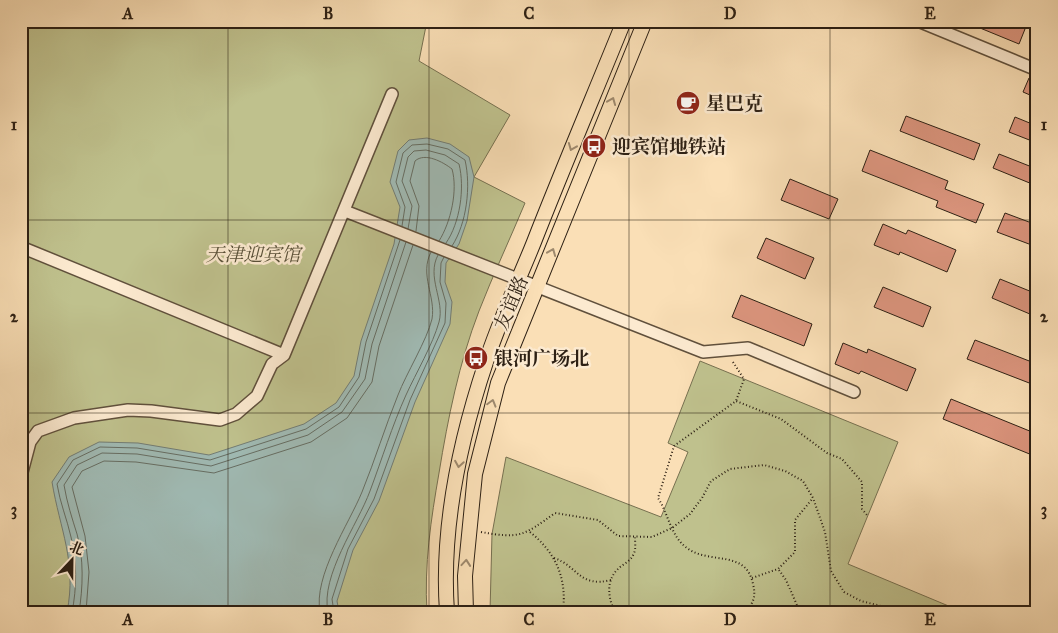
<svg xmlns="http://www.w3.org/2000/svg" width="1058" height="633" viewBox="0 0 1058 633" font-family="'IM FELL Great Primer','Noto Serif SC',serif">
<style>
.green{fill:#bfc18d;stroke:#767050}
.water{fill:#a0bbb5;stroke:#727d75}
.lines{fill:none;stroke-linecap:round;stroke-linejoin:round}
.shore{stroke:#666e64;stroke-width:1}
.building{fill:#dc957e;stroke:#2d2014}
.minor-casing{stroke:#60503c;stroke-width:14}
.major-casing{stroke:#2d2014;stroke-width:16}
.path{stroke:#2d2014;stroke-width:2;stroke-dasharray:1 2.5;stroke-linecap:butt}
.minor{stroke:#fcead0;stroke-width:11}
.major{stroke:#fadfb6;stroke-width:14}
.oneway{stroke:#9e896d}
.grid{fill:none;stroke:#2d2014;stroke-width:1;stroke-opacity:0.55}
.labels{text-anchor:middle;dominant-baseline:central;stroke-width:5;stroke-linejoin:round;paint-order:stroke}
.poi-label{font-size:19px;font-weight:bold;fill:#2d2014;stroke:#fcead0;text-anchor:start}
.park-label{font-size:19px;font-style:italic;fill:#595038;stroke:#fcead0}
.street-label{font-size:19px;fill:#2d2014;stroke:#fcead0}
.neatline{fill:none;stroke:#2d2014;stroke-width:2}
.grid-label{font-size:16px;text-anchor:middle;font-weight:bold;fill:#2d2014}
</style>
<rect width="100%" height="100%" fill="#fadfb6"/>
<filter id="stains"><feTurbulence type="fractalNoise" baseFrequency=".004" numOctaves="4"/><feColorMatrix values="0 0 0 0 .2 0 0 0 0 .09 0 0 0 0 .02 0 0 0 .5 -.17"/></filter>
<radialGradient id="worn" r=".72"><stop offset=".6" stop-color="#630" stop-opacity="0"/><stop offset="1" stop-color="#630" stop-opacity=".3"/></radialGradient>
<path class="green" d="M21 21H427L419 61 510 115 474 177 525 203C510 239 493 275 479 311 459 363 448 418 439 473 431 519 424 565 427 612H21Z
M700 361 898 442 848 564 963 612H490L492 534 506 457 661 517 688 452 668 443Z"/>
<path class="water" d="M427 138 450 144 469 157 474 177 467 221 459 244 446 263 445 282 452 302 450 324 415 402 379 501 353 550 337 601 339 612H67C77 562 60 530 52 482L69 457 99 442 138 443 209 455 304 424 336 403 354 376 361 341 394 244 400 207 390 182 398 151 409 140Z"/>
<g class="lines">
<path class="shore" d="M402 226 405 207 396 182 403 153 412 145 427 144 448 149 465 160C471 186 467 223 452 246
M408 229 412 206 402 181 408 157 414 151 426 150 445 155 459 164C465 188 460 223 446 243
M416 231 419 206 410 181 415 161C425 152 443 162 452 169 458 190 451 222 439 241
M72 612C77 588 77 561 71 537 67 519 60 503 57 484L73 460 100 447 137 448 210 460 306 429 339 407 359 377 366 342 400 240
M79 612C83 588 84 558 77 534 72 518 67 503 64 485L77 465 102 453 137 454 211 466 308 435 342 412 365 379 372 344 406 242
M86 612 89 572 85 536 72 487 82 471 104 461 136 462 214 473 311 442 347 418 372 382 379 346 413 245
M320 612C313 576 349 524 362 492 375 460 385 427 398 395 406 374 427 340 432 319 436 296 419 275 431 252
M328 612C320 576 358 524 370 491 382 459 392 426 406 395 416 373 433 344 439 322 445 300 426 277 438 255
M334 612 332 599 348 549 374 499 410 400 445 323 446 303 440 282 441 263 444 257"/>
</g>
<path class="building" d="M963 21H1004L1025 29 1019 44Z
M1029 78 1037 81V98L1023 92Z
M906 116 980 144 974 160 900 131Z
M1015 117 1037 126V143L1009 132Z
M870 150 948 181 945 189 984 204 976 223 936 207 938 201 862 171Z
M999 154 1037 169V186L993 168Z
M790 179 838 199 829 219 781 200Z
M1005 213 1037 225V247L997 232Z
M883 224 906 234 908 230 956 250 947 272 900 252 899 255 874 245Z
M766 238 814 258 805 279 757 258Z
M1000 279 1037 294V317L992 298Z
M883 287 931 307 923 327 874 307Z
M741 295 812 324 804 346 732 317Z
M975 340 1037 364V386L967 359Z
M843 343 867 353 868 349 916 369 907 391 861 371 859 374 835 364Z
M951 399 1037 434V457L943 419Z"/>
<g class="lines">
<g class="minor-casing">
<path id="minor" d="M918 21 1037 70
M345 211 703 352 748 348 854 392
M21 247 284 355 392 94
M21 476 30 442 38 431 74 418 128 410 151 411 220 420 236 414 257 396 272 364 284 355"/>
</g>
<g class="major-casing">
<path id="major" d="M447 612C441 529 460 440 486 362 499 321 518 282 534 242 563 168 594 95 624 21
M466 612 465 576 475 474 498 383 645 21"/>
</g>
<path class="path" d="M733 362 744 379 736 401
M481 532C520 539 523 536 555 513L598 520 618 536 652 537 672 528 690 514 702 498 711 481 730 469 764 465 785 471 803 481 813 498 825 532 831 571 844 592 861 601 905 612
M530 532C556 553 567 578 563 612
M554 558C578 566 579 588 611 580
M779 570 786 580 800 612
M752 578 778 569 795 552V520L813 498
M615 612C608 599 606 581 617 570 622 564 631 562 634 553 636 549 635 542 635 537
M745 612C754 603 756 596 753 584 746 549 710 565 687 548 671 537 668 513 658 498L674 446 736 401 781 419 827 453 842 459 862 482V509L867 515
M876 612 880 606"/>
<use href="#minor" class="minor"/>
<use href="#major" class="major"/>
</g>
<defs><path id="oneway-chevron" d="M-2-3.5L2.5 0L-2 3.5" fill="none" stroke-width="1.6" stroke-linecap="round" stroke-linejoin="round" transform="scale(1.25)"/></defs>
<g class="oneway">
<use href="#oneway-chevron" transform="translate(612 101) rotate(-68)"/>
<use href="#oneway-chevron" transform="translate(572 147) rotate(112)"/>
<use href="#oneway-chevron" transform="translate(552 252) rotate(-68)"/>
<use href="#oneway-chevron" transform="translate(492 403) rotate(-74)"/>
<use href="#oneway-chevron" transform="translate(459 464) rotate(99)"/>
<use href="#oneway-chevron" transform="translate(466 563) rotate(-85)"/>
</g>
<path class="grid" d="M228 21V612M429 21V612M629 21V612M830 21V612M21 220H1037M21 413H1037"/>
<defs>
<g id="cafe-disc" transform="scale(1.25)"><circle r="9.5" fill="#8f2418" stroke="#fcead0"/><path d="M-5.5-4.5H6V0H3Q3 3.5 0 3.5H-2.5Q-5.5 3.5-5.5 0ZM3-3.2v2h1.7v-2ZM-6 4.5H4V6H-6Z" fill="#fff"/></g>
<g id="bus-disc" transform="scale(1.25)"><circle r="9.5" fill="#8f2418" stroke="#fcead0"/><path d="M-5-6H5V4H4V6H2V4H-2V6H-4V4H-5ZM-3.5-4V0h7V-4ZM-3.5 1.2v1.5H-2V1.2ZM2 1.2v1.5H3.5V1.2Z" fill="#fff"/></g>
</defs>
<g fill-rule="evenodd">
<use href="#cafe-disc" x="688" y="103"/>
<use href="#bus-disc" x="594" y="146"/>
<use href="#bus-disc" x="476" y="358"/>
</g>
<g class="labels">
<g class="poi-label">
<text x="706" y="103">星巴克</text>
<text x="612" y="146">迎宾馆地铁站</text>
<text x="494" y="358">银河广场北</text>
</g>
<g class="park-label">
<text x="253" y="254">天津迎宾馆</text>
</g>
<g class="street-label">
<text transform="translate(511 303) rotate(-67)">友谊路</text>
</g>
</g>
<rect width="1058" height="633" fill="none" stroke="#fadfb6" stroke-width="55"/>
<g transform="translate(72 560) rotate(22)" stroke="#fcead0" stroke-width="4" paint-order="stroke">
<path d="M0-4L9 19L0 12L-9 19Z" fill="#2d2014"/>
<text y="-8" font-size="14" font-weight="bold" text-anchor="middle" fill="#2d2014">北</text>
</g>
<rect x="28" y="28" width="1002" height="578" class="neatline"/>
<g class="grid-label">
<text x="128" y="19">A</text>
<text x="328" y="19">B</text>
<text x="529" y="19">C</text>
<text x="730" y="19">D</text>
<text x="930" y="19">E</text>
<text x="14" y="130">1</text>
<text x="1044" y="130">1</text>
<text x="14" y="322">2</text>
<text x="1044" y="322">2</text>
<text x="14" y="515">3</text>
<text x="1044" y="515">3</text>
<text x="128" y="625">A</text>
<text x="328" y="625">B</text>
<text x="529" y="625">C</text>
<text x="730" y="625">D</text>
<text x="930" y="625">E</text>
</g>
<rect width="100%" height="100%" filter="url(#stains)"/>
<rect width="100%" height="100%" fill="url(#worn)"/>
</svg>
